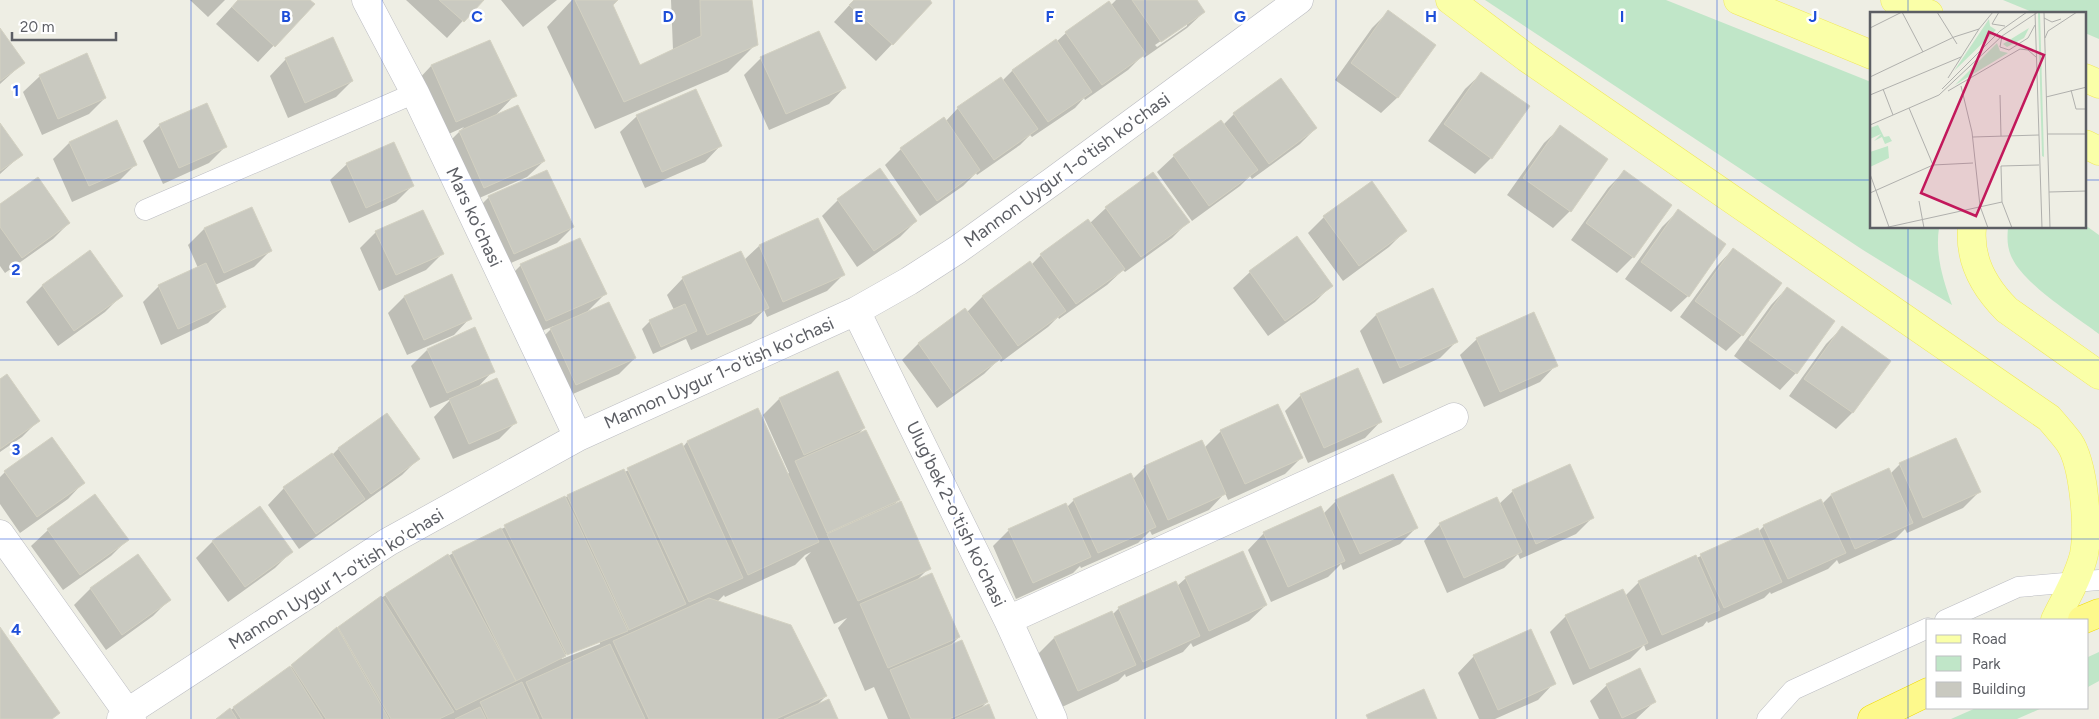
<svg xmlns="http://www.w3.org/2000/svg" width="2099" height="719" viewBox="0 0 2099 719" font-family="Figtree,sans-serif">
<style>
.green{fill:#c0e6c8}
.shadow{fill:#0003;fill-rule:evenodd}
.building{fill:#c9c9c0;stroke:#d3d1c2}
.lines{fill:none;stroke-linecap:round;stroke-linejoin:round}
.lane-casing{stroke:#bbbcc2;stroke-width:21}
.street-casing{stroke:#bbbcc2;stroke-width:29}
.primary-casing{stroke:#f1e85a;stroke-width:29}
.highway-casing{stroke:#f1db00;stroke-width:29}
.lane{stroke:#fff;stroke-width:20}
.street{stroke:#fff;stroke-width:28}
.primary{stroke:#faffa8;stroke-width:28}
.highway{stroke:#fdf98c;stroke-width:28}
.grid{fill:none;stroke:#1d4ed8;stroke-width:1;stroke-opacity:0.55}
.labels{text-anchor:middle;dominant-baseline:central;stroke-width:5;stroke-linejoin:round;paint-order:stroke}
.street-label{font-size:18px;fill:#5c5e64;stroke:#fff}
.inset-road{fill:none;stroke:#b0b0ad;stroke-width:1}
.view{fill:#c2185b;fill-opacity:0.15;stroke:#c2185b;stroke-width:2.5}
.inset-edge{fill:none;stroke:#5c5e64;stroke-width:2.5}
.grid-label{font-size:16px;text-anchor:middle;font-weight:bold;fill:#1d4ed8;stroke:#fff;stroke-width:5;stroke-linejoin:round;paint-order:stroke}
</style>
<rect width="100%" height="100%" fill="#eeeee4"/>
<path class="green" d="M1485 0H1666L1871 82 1872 228H1939C1935 254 1943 280 1952 305L1863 250Z
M2003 0H2099V39L2085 33V14H2037Z
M2085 225 2099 235V334C2074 315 2025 285 2012 258 2007 248 2007 238 2008 228H2085Z
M2099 652V681L2088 687V657Z
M1976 708H2042L2017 719H1951Z"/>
<path class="shadow" d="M190 0H225L208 17Z
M238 0H309L313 4 258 62 216 24Z
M406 0H482L447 38Z
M501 0H557L523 27Z
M572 0H616L611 5 640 66 673 50 671 0H751L756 44 728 72 595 129 547 27Z
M854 0H928L931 3 876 61 834 22Z
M1116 0H1195L1204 12 1187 28 1144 58 1143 55 1128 70 1085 100 1084 98 1075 108 1032 137 1030 135 1020 145 977 175 976 173 963 186 920 216 885 165 901 149 945 122 958 108 1002 81 1012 71 1056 42 1066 33 1110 6ZM1187 23V26L1157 47 1155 45Z
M1388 12 1398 97 1381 113 1335 80 1372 28Z
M0 30 23 63 0 84Z
M489 41 515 95 495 116 544 161 527 177 468 203 443 148 464 127 440 138 415 83 431 66Z
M761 58 845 87 829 104 769 130 744 75Z
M286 59 352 81 336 97 288 118 270 76Z
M1482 73 1491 158 1475 174 1428 141 1465 89Z
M40 76 105 98 89 114 42 135 23 92Z
M1281 80 1316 128 1300 144 1252 179 1250 176 1240 186 1192 221 1157 172 1174 156 1221 122 1223 125 1234 114Z
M637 116 721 145 705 162 645 188 620 132Z
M0 125 21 155 0 174Z
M160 125 225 147 209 163 163 184 143 141Z
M1561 127 1607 160 1570 211 1553 228 1507 195 1544 143Z
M69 143 135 165 119 181 72 202 53 159Z
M347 164 412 186 396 202 349 223 330 180Z
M1624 172 1633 257 1617 273 1571 240 1608 188Z
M489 197 573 227 557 243 497 269 472 214Z
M838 200 916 221 900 237 857 267 822 216Z
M0 205 69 223 53 239 5 273 0 266Z
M251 208 270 251 254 267 215 285 225 307 208 323 161 345 143 302 159 286 198 268 188 245 204 229Z
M1106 208 1188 222 1172 238 1125 272 1123 270 1107 285 1059 319 1058 317 1048 327 1001 362 999 359 984 374 937 408 902 360 918 344 965 310 967 312 982 297 1029 263 1031 265 1041 255 1088 221 1090 223Z
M1678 211 1725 244 1688 296 1671 312 1625 279 1662 227Z
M1324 217 1406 230 1389 247 1343 281 1308 233Z
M376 232 442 254 426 270 379 291 360 248Z
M1296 238 1331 286 1315 302 1268 336 1233 288 1250 272Z
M759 246 843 275 827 291 767 317 764 310 751 324 691 350 686 339 653 354 642 329 650 321 674 310 667 295 683 278 744 260Z
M1733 249 1742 335 1726 351 1680 317 1717 266Z
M90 252 121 296 105 312 58 346 26 302 42 286Z
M521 265 605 294 586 313 635 358 619 374 559 400 535 345 554 326 529 336 505 281Z
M451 276 470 318 454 335 407 355 388 313 404 297Z
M1787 288 1796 373 1780 390 1734 356 1771 305Z
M1433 290 1456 342 1440 358 1383 384 1360 331 1376 315Z
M1842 328 1889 361 1852 413 1836 429 1789 396 1826 344Z
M1477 339 1556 365 1540 382 1484 407 1460 355Z
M427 350 493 371 476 389 516 422 499 439 453 459 434 417 451 399 430 408 411 366Z
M838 373 864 428 857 435 899 499 892 507 929 568 917 580 959 637 950 646 987 702 979 710 994 719H888L874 687 865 691 838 628 847 618 834 624 805 558 811 552 805 555 795 565 725 597 724 595 717 602 826 696 816 706 837 719H218L290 668 338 628 381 598 453 553 568 496 683 447 687 442 757 410 787 474 789 473 763 415 779 399ZM600 641V644L562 659 561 656Z
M0 381 38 421 22 437 0 452Z
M1301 395 1381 421 1365 438 1308 463 1285 411Z
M1221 431 1301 458 1285 474 1228 500 1225 493 1209 510 1152 535 1150 531 1138 543 1081 568 1080 566 1073 573 1016 599 993 546 1009 530 1067 507 1074 500 1133 479 1145 467 1204 448Z
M339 448 418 459 402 475 299 549 268 505 284 488 332 455Z
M1900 464 1979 492 1963 508 1907 533 1905 529 1895 539 1839 564 1837 560 1828 569 1771 594 1770 592 1764 598 1708 623 1707 621 1703 626 1646 651 1644 645 1630 659 1573 685 1550 632 1566 616 1625 596 1639 582 1758 532 1764 526 1822 504 1831 495 1888 470 1890 474Z
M5 472 84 482 68 499 20 533 0 504V477Z
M1513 491 1593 517 1576 534 1520 559 1518 554 1504 568 1447 593 1424 541 1440 524 1499 504Z
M1336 501 1416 528 1400 544 1343 570 1341 564 1328 577 1271 602 1248 550 1264 533 1323 514Z
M48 530 127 540 111 556 63 590 31 546Z
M212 542 291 552 275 568 228 602 196 558Z
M138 555 169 600 153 616 106 650 74 605 90 589Z
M1186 578 1266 605 1249 621 1193 647 1191 643 1183 652 1126 677 1125 674 1118 681 1062 707 1038 654 1054 638 1112 615 1119 608 1177 586Z
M1474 656 1554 683 1538 700 1495 719H1479L1458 673Z
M1607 685 1654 702 1636 719H1599L1590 701Z"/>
<path class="building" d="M238 0H310L315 4 275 47 232 7Z
M439 0H484L464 22Z
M575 0H618L613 5 640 65 701 36 700 0H752L758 45 624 102Z
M854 0H930L932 3 893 45 849 5Z
M1132 0H1197L1205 12 1161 42Z
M1109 1 1146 54 1102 85 1065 32Z
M1388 10 1436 45 1398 98 1351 63Z
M0 28 25 63 0 81Z
M819 31 846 88 786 114 760 57Z
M333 37 353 81 305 103 285 58Z
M1056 39 1092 92 1048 122 1012 70Z
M490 40 517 96 456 122 431 65Z
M87 53 106 98 58 119 39 75Z
M1481 72 1530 106 1492 159 1444 124Z
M1001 77 1038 129 994 160 957 107Z
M1281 78 1317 128 1269 164 1233 113Z
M696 89 722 146 662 172 636 115Z
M207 103 227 147 179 168 159 124Z
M518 105 545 161 484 188 459 131Z
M944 117 980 170 937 201 900 148Z
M117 120 137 165 89 186 69 142Z
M1221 120 1258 170 1209 206 1173 155Z
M0 123 23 155 0 171Z
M1560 125 1608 159 1571 212 1523 178Z
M394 142 414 186 366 208 346 163Z
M880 168 917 221 874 251 837 199Z
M547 170 574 227 514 254 488 196Z
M1624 170 1672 205 1634 258 1586 223Z
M1153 172 1190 222 1141 257 1105 207Z
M38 177 70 223 22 258 0 227V204Z
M1372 181 1407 231 1359 266 1323 216Z
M252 207 272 251 224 273 204 228Z
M1678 209 1726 244 1689 297 1641 262Z
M423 210 444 254 396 275 375 231Z
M818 218 845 275 783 302 759 245Z
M1088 219 1125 269 1076 304 1040 254Z
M1297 236 1333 286 1285 321 1249 271Z
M580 238 607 294 546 321 520 264Z
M1733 248 1782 283 1743 336 1695 301Z
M90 250 123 296 74 331 42 285Z
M741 251 769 308 707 335 682 277Z
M1030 261 1066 311 1018 346 982 296Z
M206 263 226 307 178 329 158 285Z
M452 274 472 319 424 340 404 296Z
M1787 287 1835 321 1797 374 1749 340Z
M1433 288 1458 342 1400 368 1376 314Z
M609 302 636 358 576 385 550 328Z
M685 304 697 331 661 347 649 320Z
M965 308 1002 358 953 393 918 343Z
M1534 312 1558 366 1500 392 1476 338Z
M1842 326 1891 361 1853 413 1804 379Z
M475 327 495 372 447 393 427 349Z
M1358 368 1382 422 1324 448 1300 394Z
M838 371 865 428 804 455 779 398Z
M7 374 40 421 0 449V379Z
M497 378 517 423 469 444 449 399Z
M1278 404 1303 458 1245 484 1220 430Z
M758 408 819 542 748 575 687 441Z
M387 413 420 459 371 494 338 448Z
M866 430 900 500 827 533 795 461Z
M52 437 85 483 37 517 4 471Z
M1956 438 1981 492 1923 518 1899 463Z
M1202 440 1226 494 1168 520 1144 466Z
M682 443 743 578 689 602 627 468Z
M332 453 365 499 316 534 283 487Z
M1570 464 1594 518 1536 544 1512 490Z
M1889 468 1913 523 1855 549 1831 494Z
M624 469 686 604 629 630 567 495Z
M1131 473 1156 527 1098 553 1073 499Z
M1393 474 1418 528 1360 554 1335 500Z
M95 494 129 540 80 575 47 529Z
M565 496 628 631 567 655 504 525Z
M1497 497 1522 552 1464 578 1439 523Z
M1821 499 1846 553 1788 579 1763 525Z
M901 501 931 569 858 601 827 534Z
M1066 503 1091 557 1033 583 1008 529Z
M260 506 293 552 245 587 212 541Z
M1321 506 1345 561 1288 587 1263 532Z
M501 528 566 656 516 681 452 552Z
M1758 528 1782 582 1724 608 1700 554Z
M1243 551 1267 605 1209 631 1185 577Z
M138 554 171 600 122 635 90 588Z
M448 554 516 681 456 710 385 594Z
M1696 555 1720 610 1662 635 1638 581Z
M932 573 960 637 888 668 860 604Z
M1176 581 1200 636 1143 662 1118 607Z
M1623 589 1648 643 1590 669 1565 615Z
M381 596 454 712 439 719H391L338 627Z
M709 598 791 625 827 696 776 719H649L613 641Z
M1112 611 1136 665 1078 691 1054 637Z
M0 627 60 713 52 719H0Z
M337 627 389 719H326L291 665Z
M1531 629 1556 684 1498 710 1473 655Z
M962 640 988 702 949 719H911L890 670Z
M610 644 645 719H543L526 682Z
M290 666 323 719H241L233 707Z
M1640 668 1656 702 1622 718 1606 684Z
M522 682 539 719H488L480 702Z
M1424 689 1437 719H1368L1366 715Z
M829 699 838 719H784Z
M989 704 995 719H955Z
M480 707 486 719H455Z
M230 708 237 719H216Z"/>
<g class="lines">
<g class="lane-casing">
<path id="lane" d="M145 210 415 93
M1945 620 2018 587 2099 580
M1767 719 1793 690 1928 628"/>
</g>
<g class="street-casing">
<path id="street" d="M366 0 415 93 578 437
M856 311 1008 620 1053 719
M0 534 132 719
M1008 620 1454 417
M121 719 128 712 388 542 578 437 856 311 909 281 957 250 1053 181 1299 0"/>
</g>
<g class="primary-casing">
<path id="primary" d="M1450 0 1527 58 2049 418C2056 426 2063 434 2069 442 2084 464 2089 528 2084 554 2079 577 2065 599 2055 620
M1738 0 1872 55
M1895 0 1929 14
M2085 78 2099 84
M2085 144 2099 151
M1972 228C1969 260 1985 288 2007 310L2099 375"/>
</g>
<g class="highway-casing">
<path id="highway" d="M2082 620 2099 613
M1872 719 1928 692"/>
</g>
<use href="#lane" class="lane"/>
<use href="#street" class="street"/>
<use href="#primary" class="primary"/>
<use href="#highway" class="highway"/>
</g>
<path class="grid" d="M191 0V719M382 0V719M572 0V719M763 0V719M954 0V719M1145 0V719M1336 0V719M1527 0V719M1717 0V719M1908 0V14M0 180H1872M2085 180H2099M1908 228V719M0 360H2099M0 539H2099"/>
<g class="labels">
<g class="street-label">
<text transform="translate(1067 170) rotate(-36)">Mannon Uygur 1-o'tish ko'chasi</text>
<text transform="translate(474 217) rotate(65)">Mars ko'chasi</text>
<text transform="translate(719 373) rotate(-24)">Mannon Uygur 1-o'tish ko'chasi</text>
<text transform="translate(956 514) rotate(64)">Ulug'bek 2-o'tish ko'chasi</text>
<text transform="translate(336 579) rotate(-32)">Mannon Uygur 1-o'tish ko'chasi</text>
</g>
</g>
<g transform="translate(1870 12)">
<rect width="216" height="216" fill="#eeeee4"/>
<path d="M168 0H170L174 145 172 144ZM119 7 120 14 126 18 84 59ZM159 16 154 26 137 35 133 32ZM127 31 130 39 138 41 85 73ZM8 113 14 125 19 124 22 129 15 132 12 125 4 129 11 122 0 127V116ZM18 134 19 146 0 155V140Z" fill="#c0e6c8"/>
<path class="inset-road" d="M32 0 53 40M67 0 87 32M129 0 122 12 135 14M165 0 172 216M174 0 180 216M174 6 182 10 191 7M0 16 32 0M132 24 130 35 139 38 158 26 165 13M175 26 178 19 207 0M0 65 84 25 109 17M78 66 109 17 123 0M91 74 102 120 110 194 118 216M13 77 23 103M72 77 130 19 157 0M201 78 206 97H217M78 79 150 37 158 38 166 45M0 83 91 45M130 83 131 124M176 85 217 75M39 96 63 153M0 113 69 83 132 24 168 0M177 122H217M103 125 169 123M0 162 19 215M179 180 217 179M0 181 63 153 103 151M49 189 54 216M14 216 132 190M142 216 132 190 131 154 169 153"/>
<path class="view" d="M119 20 174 43 106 204 51 181Z"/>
<rect width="216" height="216" class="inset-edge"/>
</g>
<g class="grid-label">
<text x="286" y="22">B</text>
<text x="477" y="22">C</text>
<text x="668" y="22">D</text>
<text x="859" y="22">E</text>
<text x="1050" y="22">F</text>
<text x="1240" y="22">G</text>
<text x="1431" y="22">H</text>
<text x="1622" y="22">I</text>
<text x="1813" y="22">J</text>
<text x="16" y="96">1</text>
<text x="16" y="275">2</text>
<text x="16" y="455">3</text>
<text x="16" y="635">4</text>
</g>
<rect x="1926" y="619" width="162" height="90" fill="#ffffff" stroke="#bebfc1"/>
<rect x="1936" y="635" width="25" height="8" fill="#faffa8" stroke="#bebfc1"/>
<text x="1972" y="644" font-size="15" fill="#5c5e64">Road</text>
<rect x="1936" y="656" width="25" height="15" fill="#c0e6c8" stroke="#bebfc1"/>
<text x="1972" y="669" font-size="15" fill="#5c5e64">Park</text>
<rect x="1936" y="682" width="25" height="15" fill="#c9c9c0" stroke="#bebfc1"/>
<text x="1972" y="694" font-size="15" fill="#5c5e64">Building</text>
<path d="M12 32v8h104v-8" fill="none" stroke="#5c5e64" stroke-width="2.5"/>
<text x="20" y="32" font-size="15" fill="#5c5e64" stroke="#ffffff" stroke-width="4" paint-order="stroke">20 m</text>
</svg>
